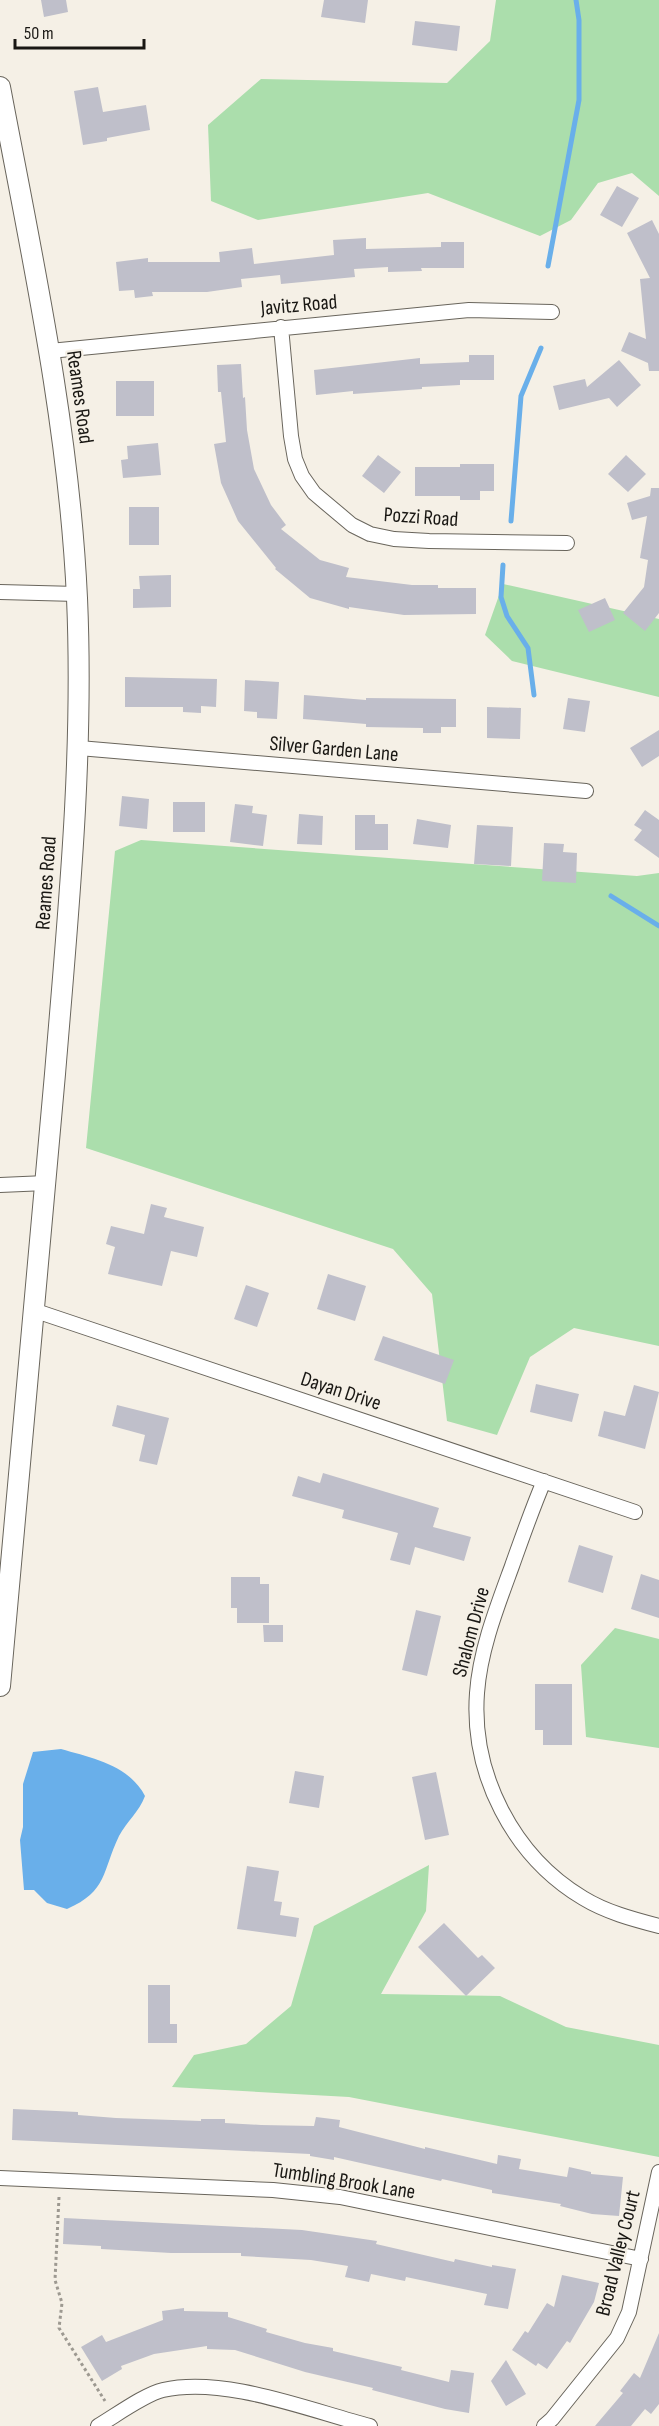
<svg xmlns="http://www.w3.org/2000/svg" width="659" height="2426" viewBox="0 0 659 2426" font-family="'Sofia Sans Condensed',sans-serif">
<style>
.green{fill:#abdeac}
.water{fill:#69afea}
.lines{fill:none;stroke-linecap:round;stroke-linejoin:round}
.stream{stroke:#69afea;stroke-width:5}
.building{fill:#bfbfca}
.street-casing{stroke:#69655c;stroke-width:16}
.secondary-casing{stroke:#69655c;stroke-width:22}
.path{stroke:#9d9991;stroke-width:3;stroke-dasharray:3 3;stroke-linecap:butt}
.street{stroke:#fff;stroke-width:14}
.secondary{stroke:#fff;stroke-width:20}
.labels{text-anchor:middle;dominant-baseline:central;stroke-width:4.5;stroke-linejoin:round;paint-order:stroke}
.street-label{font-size:21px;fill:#191713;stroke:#f5f0e6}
</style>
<rect width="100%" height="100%" fill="#f5f0e6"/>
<path class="green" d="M496 0H659V196L632 173 598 183 571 220 540 236 428 193 258 220 211 201 208 125 261 79 447 83 490 41Z
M503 584 659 619V697L512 661 485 635Z
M141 840 637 876 659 873V1346L574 1328 530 1357 497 1435 447 1421 432 1294 393 1249 86 1148 115 851Z
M615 1628 659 1639V1748L586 1737 581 1665Z
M429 1865 426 1911 381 1994 500 1996 566 2027 659 2045V2157L349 2097 172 2087 194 2055 246 2044 291 2006 314 1926Z"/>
<path class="water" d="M61 1749C92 1758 129 1765 145 1796 139 1812 127 1821 119 1836 102 1871 108 1891 67 1909L47 1903 34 1890H24L20 1840 23 1827V1784L33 1752Z"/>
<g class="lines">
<path class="stream" d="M548 266 579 100V20L576 0
M511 521 521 396 541 348
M503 565 501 597 507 616 528 648 534 695
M611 896 659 926"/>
</g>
<path class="building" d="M41 0H66L68 12 44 17Z
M324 0H368L365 23 321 17Z
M415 21 460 26 457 51 412 45Z
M98 87 103 112 146 105 150 130 107 138V141L83 145 74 91Z
M617 186 639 198 622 227 600 215Z
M652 220 659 234V371H649L648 363 621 351 629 332 646 339 640 279 650 278 627 233Z
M366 238V249L441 247V242H464V268H421L422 271 388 272V267L354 269 355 277 281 284 280 275 241 279 242 287 207 292H152L153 296 135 298 134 290 119 291 116 262 148 258V262H220L219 252 252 248 254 264 334 255 333 240Z
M469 355H494V380H460V385L422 387V389L353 394V391L316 395 314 370 420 358V364L469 362Z
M619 360 641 385 617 407 609 398 559 410 553 386 585 379 587 387Z
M241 364 243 398 245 397 247 430 254 469 271 505 286 525 281 529 320 560 349 568 346 577 412 585H438V588H476V614L404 615 349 607V609L310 598 275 569 276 568 238 521 221 483 214 444 226 442 221 392H218L217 365Z
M116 381H154V416H116Z
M158 443 161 475 123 478 121 460 128 459 127 446Z
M378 455 401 472 384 493 362 476Z
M626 455 646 474 628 492 608 474Z
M460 464H494V491H480V500H460V496H415V467H460Z
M651 488H659V613L645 631 623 613 644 587 648 560 640 558 647 516 632 520 627 503 650 496Z
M129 507H159V545H129Z
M171 575V607L133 608V589H140L139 576Z
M605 598 615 620 589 632 578 610Z
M125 677 217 679 216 707 201 706V713L183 712V707H125Z
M245 680 279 682 277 719 257 718V712L244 711Z
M304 695 366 700V698L456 699V727H441V733H423V728L366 727V724L303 719Z
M568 698 590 701 585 732 563 729Z
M487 707 521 708 520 739 487 738Z
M659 730V756L642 767 630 748Z
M122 796 149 799 147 829 119 826Z
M173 802H205V832H173Z
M235 804 253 806 252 813 267 815 263 846 230 842Z
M645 810 659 820V858L634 840 642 830 634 825Z
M299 814 323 816 322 845 297 844Z
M355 815H375V824H388V850H355Z
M417 819 451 825 448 848 413 844Z
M477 825 513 827 511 866 474 864Z
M544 843 564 844 563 852 577 853 576 883 542 881Z
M151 1204 167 1208 164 1217 204 1227 197 1257 171 1251 162 1286 108 1274 115 1247 106 1244 111 1226 144 1234Z
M328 1274 366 1286 355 1321 317 1309Z
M246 1285 269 1293 257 1327 234 1319Z
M383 1336 454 1360 445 1384 374 1360Z
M536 1384 579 1394 572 1422 530 1412Z
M634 1385 659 1392 645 1449 598 1436 604 1411 625 1416Z
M117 1405 169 1418 157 1465 139 1461 145 1435 112 1426Z
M323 1473 439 1508 433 1527 471 1537 464 1561 415 1547 410 1565 390 1560 398 1533 342 1518 344 1510 292 1496 298 1476 320 1483Z
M579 1545 613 1556 603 1593 568 1582Z
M641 1574 659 1580V1618L631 1609Z
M231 1577H260V1584H269V1623H237V1608H231Z
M416 1610 441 1616 427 1676 402 1670Z
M263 1625H283V1642H264Z
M535 1684H572V1745H543V1730H535Z
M295 1771 324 1776 319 1808 289 1803Z
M436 1772 449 1835 425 1840 412 1777Z
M247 1866 279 1871 274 1901 282 1902 280 1915 299 1918 296 1937 237 1929Z
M444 1923 478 1958 482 1955 495 1968 466 1996 418 1947Z
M148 1985H170V2024H177V2043H148Z
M13 2109 78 2112V2115L116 2118 201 2121V2119H225V2123L261 2125 314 2126 316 2117 340 2120 339 2127 425 2149V2147L497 2164 498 2155 521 2159 519 2169 567 2177 569 2167 591 2172V2174L623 2177 619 2216 592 2214 560 2206 561 2204 492 2193V2190L442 2179 441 2181 334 2157V2160L310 2156V2154L12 2140Z
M64 2218 302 2230 377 2241 376 2244 454 2262 455 2259 492 2267V2265L516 2269 508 2309 484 2305 487 2294 406 2277 405 2281 371 2274 369 2282 345 2277 348 2266 311 2260 241 2256V2253H171L101 2249V2246L63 2244Z
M562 2275 599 2283 594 2302 570 2343 567 2341 547 2369 538 2363 536 2366 512 2350 525 2331 528 2333 547 2303 554 2307Z
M184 2308V2311L228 2312V2317L267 2329 266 2332 305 2343 333 2348V2351L402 2367 401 2370 449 2382 451 2370 474 2373 469 2413 445 2409 372 2390 373 2388 305 2372 235 2350 207 2349V2346L154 2354 121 2366 122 2369 102 2381 81 2347 102 2335 106 2342 163 2320 162 2311Z
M659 2333V2404L651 2414 645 2409 631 2426H595L623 2393 620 2391 634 2373 640 2378Z
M506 2360 526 2394 506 2406 491 2381Z"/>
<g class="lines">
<g class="street-casing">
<path id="street" d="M281 327 291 436 295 459 302 476 314 493 352 525 370 534 394 539 429 541 567 543
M50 351 469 310 552 312
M0 592 77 594
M79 748 586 791
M0 1185 46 1183
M33 1310 635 1512
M544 1481C532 1509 522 1538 512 1566 497 1607 480 1650 477 1693 471 1774 513 1856 583 1898 606 1912 632 1919 659 1926
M0 2178 273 2190 340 2197 641 2259
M98 2426C115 2416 145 2394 163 2390 225 2376 308 2410 370 2426
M544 2426 552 2419 617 2338 629 2312 659 2172"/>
</g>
<g class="secondary-casing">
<path id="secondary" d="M0 87C32 257 69 425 77 598 84 757 68 915 55 1074 38 1278 19 1482 0 1686"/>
</g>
<path class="path" d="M59 2197 55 2280 62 2303 59 2328 105 2401"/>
<use href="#street" class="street"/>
<use href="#secondary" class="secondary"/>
</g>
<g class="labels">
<g class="street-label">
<text transform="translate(299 305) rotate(-5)">Javitz Road</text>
<text transform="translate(80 397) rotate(82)">Reames Road</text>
<text transform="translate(421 517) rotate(4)">Pozzi Road</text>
<text transform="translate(334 749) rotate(5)">Silver Garden Lane</text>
<text transform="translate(46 883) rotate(-86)">Reames Road</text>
<text transform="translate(341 1391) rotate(18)">Dayan Drive</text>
<text transform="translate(471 1632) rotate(-75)">Shalom Drive</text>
<text transform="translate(344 2181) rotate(9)">Tumbling Brook Lane</text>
<text transform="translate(618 2253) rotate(-76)">Broad Valley Court</text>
</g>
</g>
<path d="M15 39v9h129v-9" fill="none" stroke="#191713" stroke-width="3"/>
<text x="24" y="39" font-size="18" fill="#191713" stroke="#f5f0e6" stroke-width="4.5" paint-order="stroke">50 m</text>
</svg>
